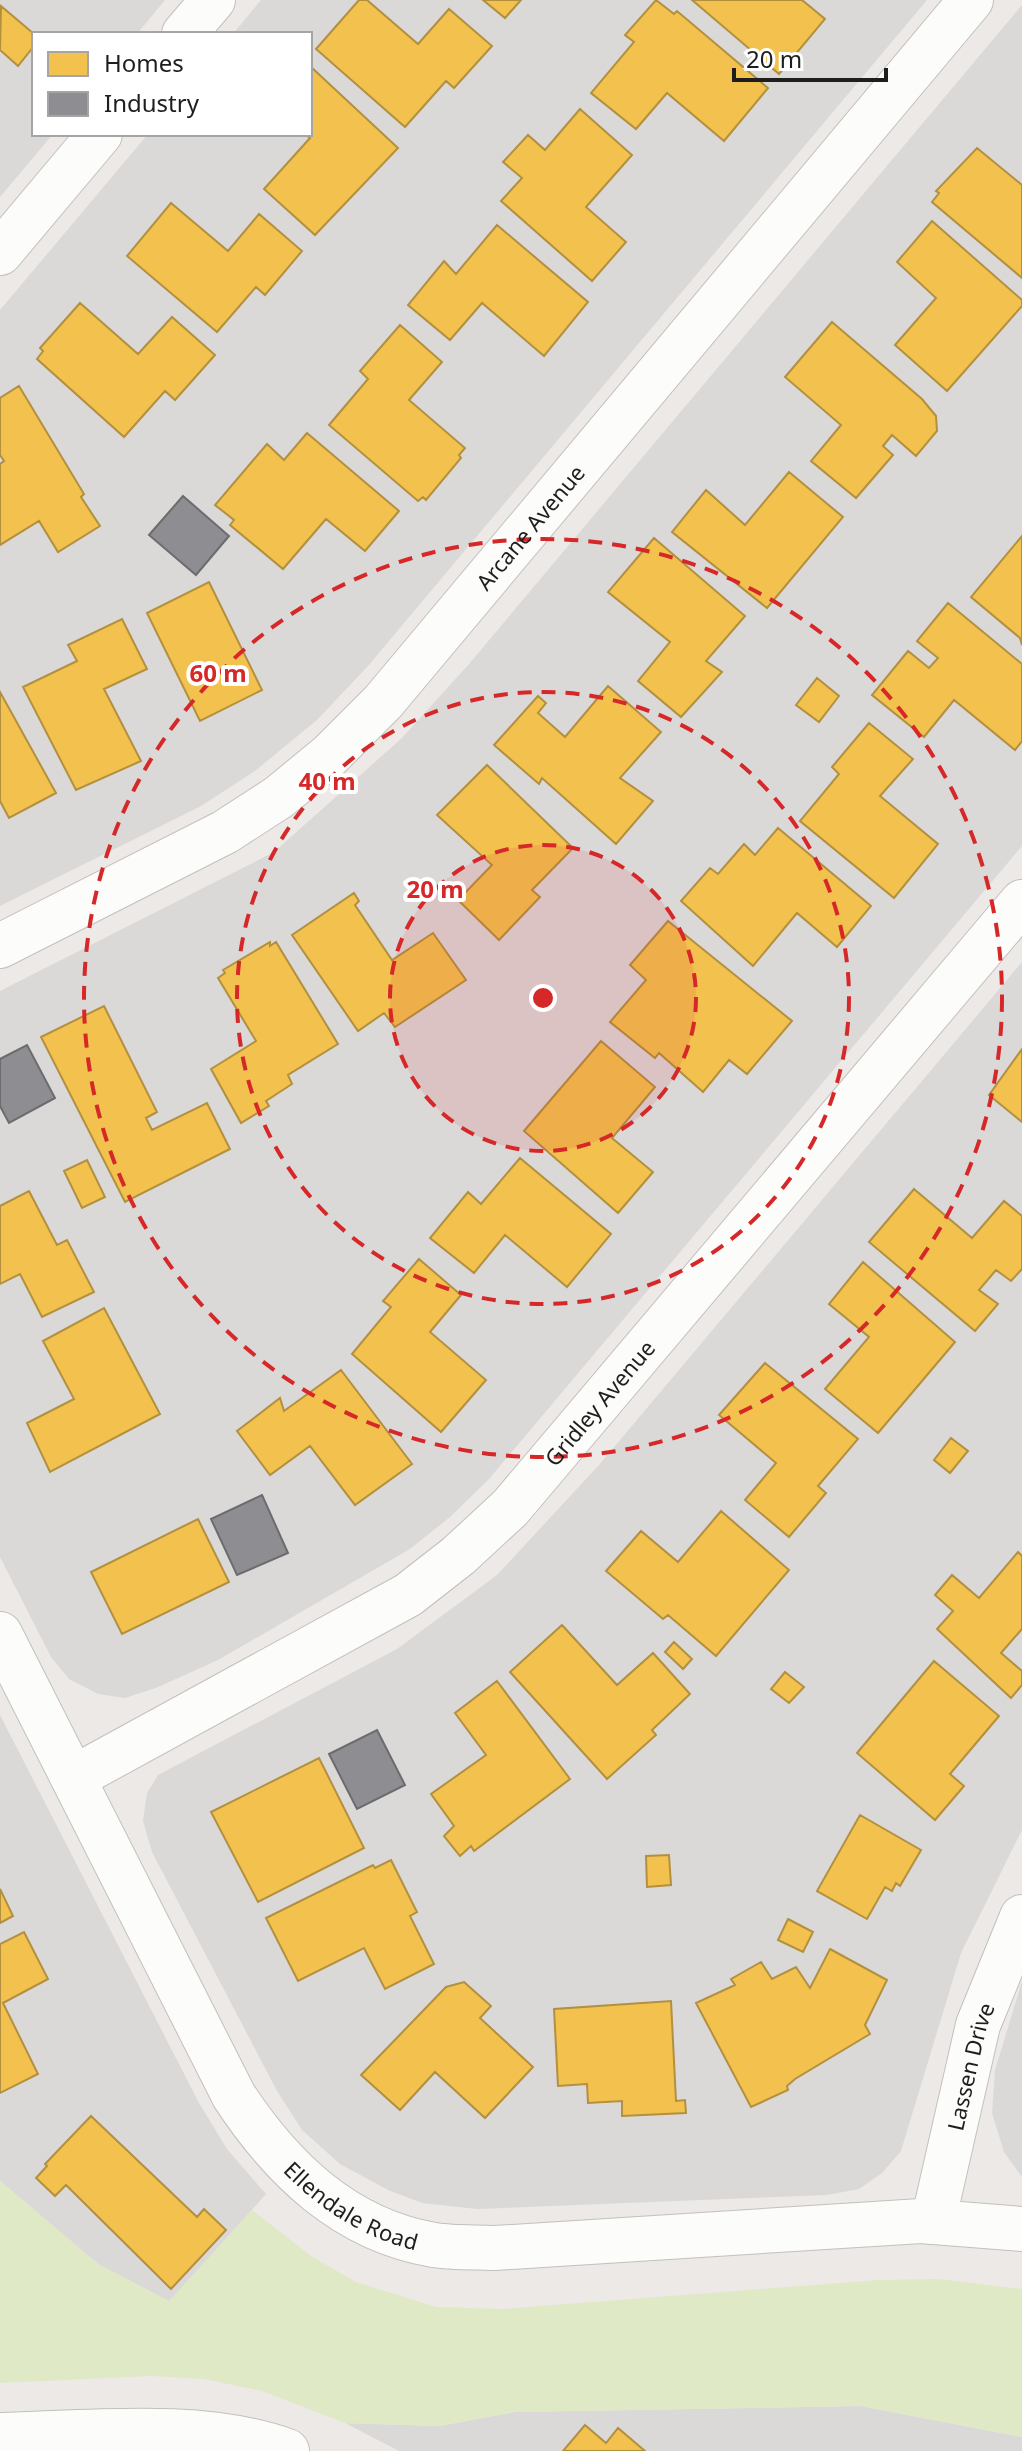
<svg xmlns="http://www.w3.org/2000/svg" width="1022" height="2451" viewBox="0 0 1022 2451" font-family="'Noto Sans',sans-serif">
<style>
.residential{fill:#dbd9d8}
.grass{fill:#e0e9c5}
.homes{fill:#f2c14e;stroke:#b29040;stroke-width:2}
.industry{fill:#8d8d92;stroke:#6c6c6f;stroke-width:2}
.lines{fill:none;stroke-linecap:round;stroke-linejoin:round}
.street-casing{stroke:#c2c0bf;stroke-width:46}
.street{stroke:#fcfcfb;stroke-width:44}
.ring{fill:none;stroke:#d62828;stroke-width:4;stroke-dasharray:14 10}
.labels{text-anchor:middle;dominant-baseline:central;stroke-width:8;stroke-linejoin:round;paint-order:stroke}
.street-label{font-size:22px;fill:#1e1e1e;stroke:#fff}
.centre{fill:#d62828;stroke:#fff;stroke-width:4}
.ring-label{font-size:24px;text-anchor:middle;font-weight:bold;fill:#d62828;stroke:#fff;stroke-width:8;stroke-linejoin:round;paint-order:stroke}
</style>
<rect width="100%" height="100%" fill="#ece9e7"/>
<path class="residential" d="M0 0H165L137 34H34V134H53L0 197Z
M261 0H927L368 666 317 720 255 771 201 806 0 906V310L148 134H310V34H233Z
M1022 5V846L489 1479 450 1517 410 1549 218 1660 156 1688 125 1698 98 1694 69 1679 51 1657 0 1557V991L274 852 402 738 469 664Z
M1022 962V1830L961 1953 901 2151 882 2173 859 2189 827 2195 477 2209 422 2203 388 2190 340 2164 302 2130 277 2091 152 1852 143 1821 147 1793 158 1775 397 1649 497 1575 599 1465Z
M0 1715 199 2103 227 2149 266 2194 170 2302 98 2264 0 2181Z
M1022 1981V2177L1004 2152 992 2113 995 2070Z
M861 2406 1022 2437V2451H399L345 2423 439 2426 515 2412Z"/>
<path class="grass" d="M0 2181 98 2264 169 2301 252 2210 311 2256 356 2282 436 2307 502 2309 879 2280 938 2279 1022 2289V2437L861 2406 515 2412 439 2426 345 2423 262 2391 204 2379 151 2376 0 2383Z"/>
<path class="homes" d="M359 0H367L418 44 449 9 492 46 454 88 446 81 405 127 316 49Z
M483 0H521L505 18Z
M656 0 674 14 677 11 768 88 724 141 667 93 636 129 591 93 634 42 625 35Z
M692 0H802L825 19 779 74Z
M1 6 34 34V46L18 66 0 50Z
M310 66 398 148 315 235 264 189 310 138 305 134H310Z
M580 109 632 155 586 207 626 242 592 281 501 201 522 178 503 162 528 135 545 150Z
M977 148 1022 185V278L932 202 939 193 936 191Z
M171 203 228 251 259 214 302 251 265 295 256 287 217 332 127 256Z
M932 221 1022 300V306L947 391 895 345 936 298 897 262Z
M497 225 588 302 544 356 482 303 450 340 408 305 444 261 456 274Z
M80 303 138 354 172 317 215 355 175 400 165 391 124 437 37 359 43 351 40 348Z
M832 322 922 399 936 416 937 431 916 456 892 435 883 446 893 455 856 498 811 461 841 425 785 377Z
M400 325 442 362 409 400 465 448 459 455 461 458 426 500 423 497 418 501 329 425 368 379 360 371Z
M19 386 84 494 81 497 100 526 58 552 39 521 0 545V464L4 461 0 455V398Z
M307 433 399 511 365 551 326 519 283 569 230 525 234 520 215 505 267 444 284 460Z
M789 472 843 517 767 608 672 532 706 490 745 525Z
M1022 536V645L1020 638 971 597Z
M654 538 745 616 706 661 722 672 681 717 638 681 670 642 608 592Z
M209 582 262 690 200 721 147 613Z
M948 603 1022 664V741L1015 750 954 700 924 737 872 695 908 651 929 668 938 658 917 641Z
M122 619 147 669 104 689 141 761 76 790 23 687 77 661 68 645Z
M817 678 839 696 819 722 796 705Z
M608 686 661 732 620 778 653 801 616 844 542 778 539 784 494 745 538 696 546 703 538 713 565 737Z
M0 692 56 793 9 818 0 801Z
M869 723 913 759 880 796 938 844 894 898 800 821 839 774 832 767Z
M487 765 573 848 532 890 540 897 499 940 458 900 492 865 437 815Z
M778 828 871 906 837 947 797 913 753 966 681 901 710 868 718 874 744 844 755 855Z
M354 893 359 901 355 905 392 960 433 933 466 980 395 1027 384 1013 358 1031 292 935Z
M668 921 792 1021 747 1074 729 1060 703 1092 659 1053 655 1058 610 1022 646 980 630 965Z
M270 942V946L276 942 338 1044 288 1075 292 1084 266 1101 269 1106 241 1123 211 1069 256 1041 218 978 225 973 223 970Z
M104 1006 157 1112 146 1118 152 1130 207 1103 230 1149 125 1202 41 1037Z
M601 1041 655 1087 612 1138 653 1172 618 1213 524 1131Z
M1022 1049V1122L989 1095Z
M520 1158 611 1234 567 1287 505 1235 474 1273 430 1238 468 1192 481 1204Z
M87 1160 105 1197 82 1208 64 1171Z
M914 1189 972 1238 1004 1201 1022 1216V1269L1011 1281 996 1270 979 1290 998 1304 975 1331 869 1242Z
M29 1191 57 1245 67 1240 94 1292 42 1317 20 1274 0 1284V1206Z
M419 1259 461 1295 430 1332 486 1380 441 1432 352 1354 391 1307 383 1301Z
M863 1262 955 1342 878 1433 825 1389 869 1337 829 1304Z
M104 1308 160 1414 50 1472 27 1423 74 1399 43 1341Z
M765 1363 858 1439 818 1486 826 1493 789 1537 745 1500 776 1463 719 1415Z
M341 1370 412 1464 355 1505 310 1446 270 1475 237 1431 280 1398 284 1411Z
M951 1438 968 1451 950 1473 934 1460Z
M721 1511 789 1570 716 1656 668 1615 663 1619 606 1571 641 1531 678 1562Z
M198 1519 229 1582 122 1634 91 1572Z
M1018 1552 1022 1556V1629L1001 1653 1022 1671V1685L1011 1698 937 1629 953 1611 935 1595 952 1575 979 1598Z
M562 1625 617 1685 653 1653 690 1694 652 1730 656 1735 607 1779 510 1672Z
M674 1642 692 1659 683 1669 665 1652Z
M934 1661 999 1716 950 1774 964 1786 935 1820 857 1753Z
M785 1672 804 1687 789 1703 771 1689Z
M497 1681 570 1779 474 1851 471 1846 460 1856 444 1836 454 1826 431 1794 486 1755 455 1713Z
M319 1758 364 1848 258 1902 211 1812Z
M860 1815 921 1850 900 1886 896 1883 892 1891 885 1887 867 1919 817 1891Z
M669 1855 671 1885 647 1887 646 1856Z
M391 1860 417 1912 410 1916 434 1964 385 1989 364 1948 298 1981 266 1918 373 1865 375 1868Z
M0 1889 13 1916 0 1923Z
M788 1919 813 1932 803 1952 778 1940Z
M24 1932 48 1979 3 2003 38 2074 0 2093V1944Z
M830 1949 887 1980 865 2025 870 2034 795 2079 787 2086 788 2090 751 2107 696 2003 735 1985 731 1979 761 1962 772 1979 796 1967 810 1988Z
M464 1982 491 2006 480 2018 533 2067 485 2118 435 2072 400 2110 361 2075 446 1987Z
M671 2001 676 2101 685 2100 686 2113 622 2116V2101L588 2103 587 2084 558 2086 554 2009Z
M91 2116 197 2217 204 2209 226 2230 171 2289 66 2185 55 2196 36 2178 47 2166 45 2164Z
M585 2425 606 2443 618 2428 645 2451H563Z"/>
<path class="industry" d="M183 496 229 536 196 575 149 535Z
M27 1045 55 1098 9 1123 0 1106V1059Z
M262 1495 288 1553 237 1575 211 1519Z
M377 1730 405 1785 357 1809 329 1754Z"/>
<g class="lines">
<g class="street-casing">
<g id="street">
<path d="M184 34 213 0"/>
<path d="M0 253 100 134"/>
<path id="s1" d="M0 946 225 832 279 797 330 755 383 702 971 0"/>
<path id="s2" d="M0 1634 234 2096C282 2169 345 2230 434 2245 453 2248 475 2247 495 2248L921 2221 1022 2229"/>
<path id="s3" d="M73 1778 408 1595 458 1556 510 1508 1022 902"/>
<path id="s4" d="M933 2222 978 2025 1022 1917"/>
<path d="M0 2435C89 2433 202 2420 287 2451"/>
</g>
</g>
<use href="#street" class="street"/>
</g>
<circle cx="543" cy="998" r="153" fill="#d62828" fill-opacity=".12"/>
<g class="ring">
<circle cx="543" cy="998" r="153"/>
<circle cx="543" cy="998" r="306"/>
<circle cx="543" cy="998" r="459"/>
</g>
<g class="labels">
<g class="street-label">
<text stroke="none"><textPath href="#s1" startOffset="686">Arcane Avenue</textPath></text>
<text stroke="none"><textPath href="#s3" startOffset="654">Gridley Avenue</textPath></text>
<text stroke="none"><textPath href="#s4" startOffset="160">Lassen Drive</textPath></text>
<text stroke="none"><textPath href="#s2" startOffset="682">Ellendale Road</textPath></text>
</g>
</g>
<circle cx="543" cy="998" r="12" class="centre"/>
<g class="ring-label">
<text x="218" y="682">60 m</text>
<text x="327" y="790">40 m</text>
<text x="435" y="898">20 m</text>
</g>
<rect x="32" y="32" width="280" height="104" fill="#ffffff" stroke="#a5a5a5" stroke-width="2"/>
<rect x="48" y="52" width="40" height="24" fill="#f2c14e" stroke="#a5a5a5" stroke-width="2"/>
<text x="104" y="72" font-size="24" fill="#1e1e1e">Homes</text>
<rect x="48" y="92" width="40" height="24" fill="#8d8d92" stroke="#a5a5a5" stroke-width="2"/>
<text x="104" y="112" font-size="24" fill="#1e1e1e">Industry</text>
<path d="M734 68v12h152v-12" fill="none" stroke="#1e1e1e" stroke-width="4"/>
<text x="746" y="68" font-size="24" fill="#1e1e1e" stroke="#ffffff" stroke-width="6" paint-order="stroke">20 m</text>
</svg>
